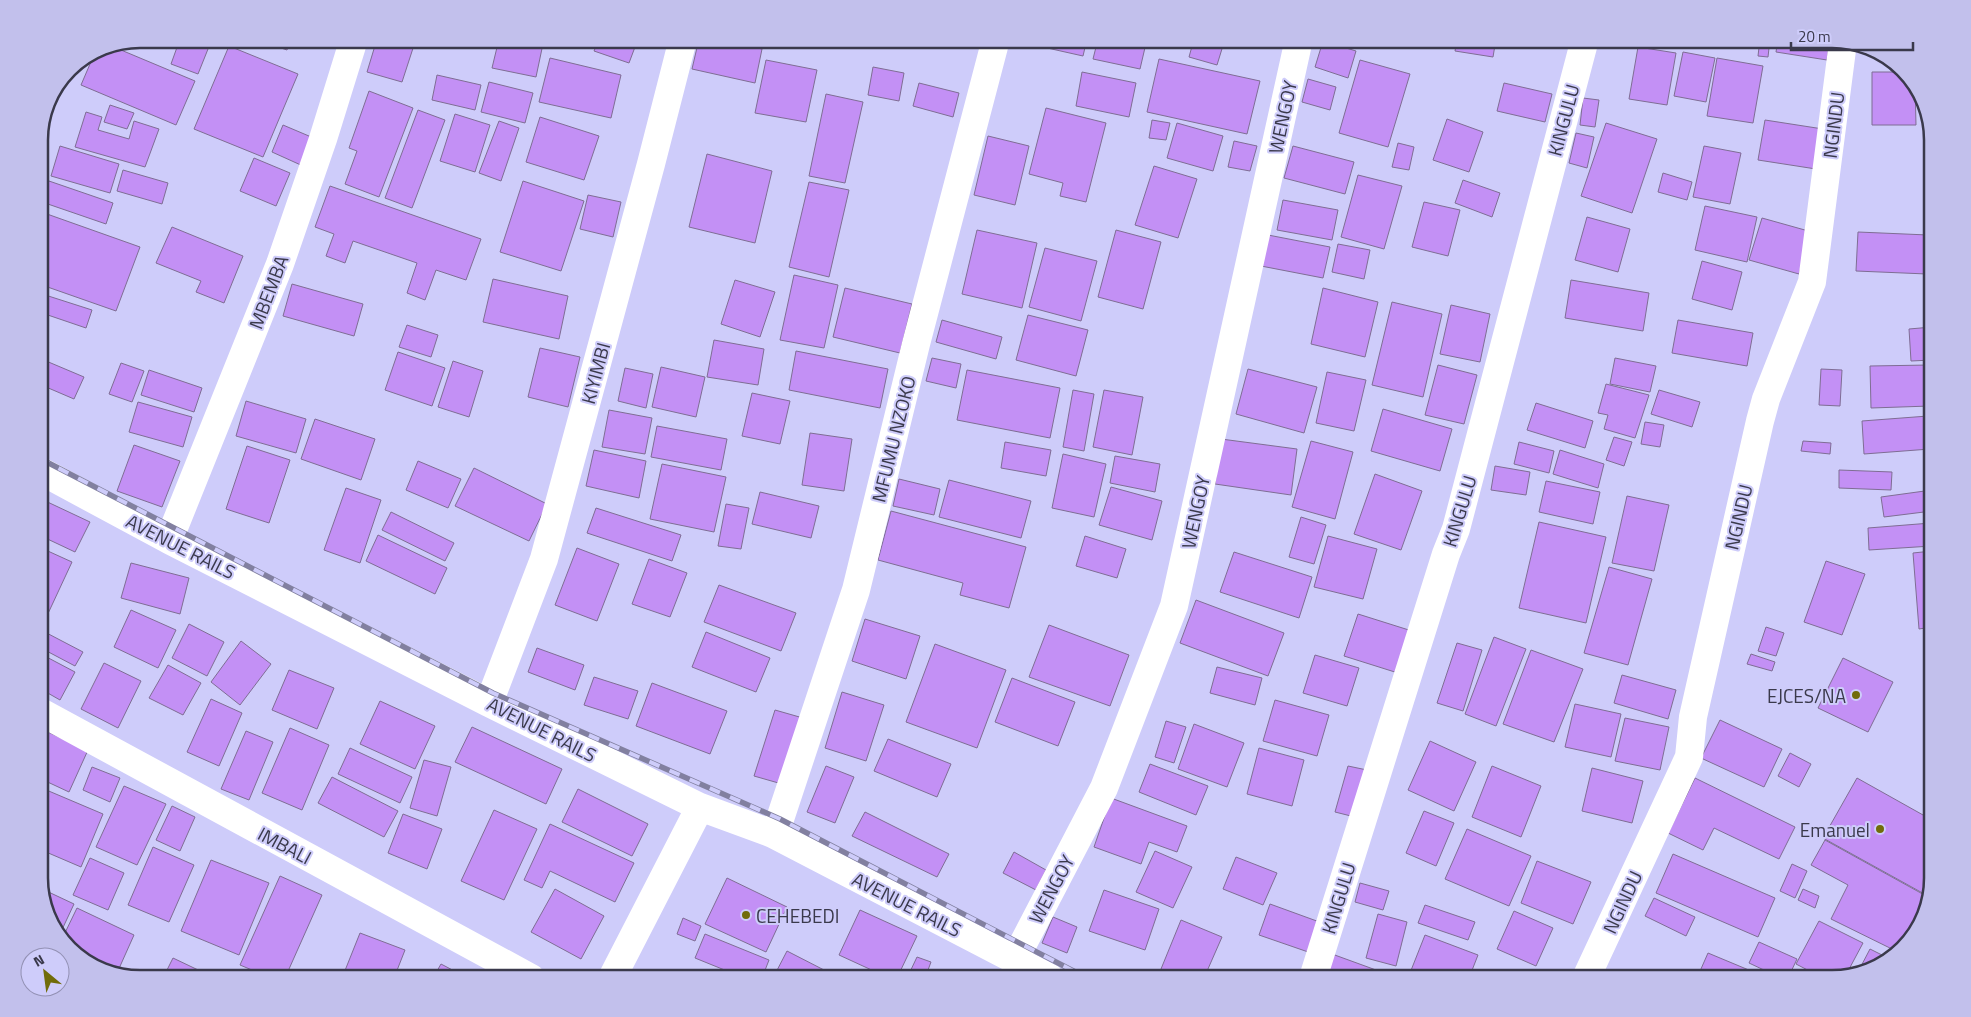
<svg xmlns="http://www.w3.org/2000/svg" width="1971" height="1017" viewBox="0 0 1971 1017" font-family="'Titillium Web',sans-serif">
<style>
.building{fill:#c390f5;stroke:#7f6d94}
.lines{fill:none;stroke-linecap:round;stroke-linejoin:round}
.street{stroke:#fff;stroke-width:28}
.rail-casing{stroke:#8280a0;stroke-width:5.5}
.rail{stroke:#ceccfa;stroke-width:4;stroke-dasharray:11;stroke-linecap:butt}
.poi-dot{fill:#716c09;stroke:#ceccfa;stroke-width:2}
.labels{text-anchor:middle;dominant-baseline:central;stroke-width:4;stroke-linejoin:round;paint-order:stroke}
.street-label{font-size:19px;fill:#3a394b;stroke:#ceccfa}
.poi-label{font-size:19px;fill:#3a394b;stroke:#ceccfa;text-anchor:end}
.rim{fill:none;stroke:#3a394b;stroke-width:2.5}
</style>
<rect width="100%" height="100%" fill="#ceccfa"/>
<path class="building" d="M180 39H212L198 74 171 64Z
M254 39H291L287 50Z
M308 39H329L327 46Z
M377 39H416L402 82 367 72Z
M499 39H544L536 77 492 68Z
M599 39H638L629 63 594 51Z
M699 39H716L762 49 755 83 692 69Z
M1016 39H1087L1083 56 1016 41Z
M1098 39H1147L1140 69 1093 59Z
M1194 39H1225L1217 65 1189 57Z
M1338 39H1360L1358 45Z
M1457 39H1496L1493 57 1455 51Z
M1718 39H1758L1757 47 1717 42Z
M1760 39H1770L1768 57 1758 56Z
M1778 39H1830L1827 60 1776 52Z
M1323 41 1356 51 1348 78 1315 67Z
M109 45 195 81 176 125 81 85 96 50Z
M229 46 298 74 263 157 194 129Z
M1638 47 1676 53 1667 105 1629 99Z
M1683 52 1715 58 1706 102 1674 96Z
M550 58 621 75 611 118 539 102Z
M1717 58 1763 66 1753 123 1707 116Z
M1159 59 1260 81 1247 134 1147 112Z
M766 60 817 70 806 122 755 113Z
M1360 60 1410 74 1388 147 1339 133Z
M873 67 904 73 899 101 868 95Z
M1082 72 1136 83 1129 117 1076 106Z
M1872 72H1902L1915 84 1916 125H1872Z
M437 75 481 85 475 110 432 100Z
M1308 79 1336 87 1330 110 1302 102Z
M489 82 533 93 525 123 481 112Z
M919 83 959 93 953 117 913 106Z
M1504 83 1552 94 1545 122 1497 111Z
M369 91 413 108 379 197 345 184 357 151 349 148Z
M826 94 863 102 845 183 809 176Z
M1583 98 1599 100 1595 127 1580 125Z
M110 105 134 113 127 129 104 122Z
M1046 108 1106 123 1086 202 1060 196 1063 183 1029 174Z
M418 110 445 120 412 208 385 198Z
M86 112 102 117 98 130 129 139 134 121 159 129 145 167 75 147Z
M455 114 490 125 475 172 440 161Z
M540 117 599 136 584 180 526 162Z
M1447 119 1483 132 1469 172 1433 160Z
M1152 120 1170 123 1166 140 1149 138Z
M1765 120 1823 129 1816 169 1758 160Z
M499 121 519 128 501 181 479 173Z
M1177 123 1223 136 1213 171 1167 158Z
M1606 123 1657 139 1632 213 1581 196Z
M283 125 316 139 303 166 272 152Z
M1576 133 1594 137 1587 168 1569 163Z
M988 136 1029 146 1015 205 974 195Z
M1234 141 1257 146 1250 171 1228 167Z
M1398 143 1414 147 1409 170 1392 167Z
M60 146 119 164 110 193 51 176Z
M1293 146 1354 162 1345 194 1284 178Z
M1704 146 1741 153 1730 204 1693 197Z
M707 154 772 171 755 243 689 227Z
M254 158 290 173 276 206 240 191Z
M1154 166 1197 179 1178 238 1135 225Z
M123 170 168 183 162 204 117 191Z
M1663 173 1692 182 1687 200 1658 192Z
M1358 175 1402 186 1384 249 1341 237Z
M1463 180 1500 193 1492 217 1455 203Z
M49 181 113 203 106 224 42 202Z
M523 181 584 201 561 271 500 252Z
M809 182 849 190 829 277 789 267Z
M330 186 481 239 466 280 436 270 425 300 407 293 417 263 353 241 345 263 326 256 334 234 315 227Z
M588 195 621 202 613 237 580 229Z
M1283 200 1338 210 1332 240 1277 230Z
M1424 202 1460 210 1448 256 1412 247Z
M1705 206 1757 217 1747 262 1695 250Z
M47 214 140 247 116 311 39 284V236Z
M1587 217 1630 229 1618 272 1575 260Z
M1762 218 1812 232 1799 274 1749 260Z
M172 227 243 256 224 303 196 292 201 281 156 263Z
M977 230 1037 243 1022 308 962 294Z
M1116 230 1161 242 1143 309 1098 297Z
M1858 232 1928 235 1927 274 1856 271Z
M1268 235 1330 247 1323 278 1261 266Z
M1338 244 1370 250 1364 279 1332 272Z
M1045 248 1097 261 1081 321 1029 307Z
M1702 261 1742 272 1732 310 1692 299Z
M794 275 838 285 824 348 780 340Z
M493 279 568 296 559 339 483 322Z
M735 280 775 292 760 337 721 324Z
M1571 280 1649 293 1643 331 1565 318Z
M292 284 363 304 354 336 283 316Z
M845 288 912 304 900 353 833 337Z
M1323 288 1378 302 1365 357 1311 344Z
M39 293 92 310 86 328 39 312Z
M1392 302 1442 314 1423 397 1372 385Z
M1451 305 1490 314 1480 362 1440 354Z
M1028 315 1088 330 1076 376 1016 360Z
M942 320 1002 337 996 359 936 342Z
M1678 320 1753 333 1747 366 1672 353Z
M407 325 438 335 431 357 399 347Z
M1932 327V360L1911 361 1909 329Z
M714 340 764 349 758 385 707 377Z
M540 348 580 357 568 407 528 397Z
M796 351 888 369 880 408 789 390Z
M398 352 445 368 432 406 385 390Z
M39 358 84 377 74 399 39 384Z
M932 358 961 364 956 388 926 381Z
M1615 358 1656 366 1650 392 1610 384Z
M453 361 483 371 469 417 438 407Z
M121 363 144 371 132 402 109 394Z
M1438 365 1477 375 1464 424 1425 415Z
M1929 365 1930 406 1871 408 1870 366Z
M661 367 705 377 696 417 652 407Z
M625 368 653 374 646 408 618 401Z
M1248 369 1317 387 1304 433 1236 414Z
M1821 369 1842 370 1840 406 1819 405Z
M149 370 202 388 194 412 141 395Z
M967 370 1060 388 1050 438 957 420Z
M1327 372 1366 380 1354 431 1316 423Z
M1606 384 1649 395 1635 438 1604 429 1608 415 1598 413Z
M1073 390 1094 394 1084 451 1063 447Z
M1104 390 1143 397 1132 455 1093 447Z
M1659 390 1700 402 1692 427 1651 414Z
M752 393 790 401 780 444 742 436Z
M246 401 306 419 296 453 236 436Z
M138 402 192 417 183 447 129 432Z
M1536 403 1593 421 1585 448 1527 430Z
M1383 409 1452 429 1440 471 1371 451Z
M609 410 652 418 645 454 602 447Z
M1928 416 1930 449 1864 454 1862 421Z
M315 419 375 439 361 480 301 459Z
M1645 422 1664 425 1660 447 1641 444Z
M657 426 727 439 721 470 651 457Z
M810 433 852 439 844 491 802 485Z
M1614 437 1632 442 1624 466 1606 460Z
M1221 439 1297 449 1291 495 1215 484Z
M1311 441 1353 452 1335 519 1292 507Z
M1803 441 1831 443 1830 454 1801 451Z
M1005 442 1051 450 1046 476 1001 468Z
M1519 442 1554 451 1549 473 1514 464Z
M134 445 180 461 162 507 117 491Z
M247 446 290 460 269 523 226 509Z
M594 450 646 461 639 498 586 486Z
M1560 450 1604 464 1598 488 1553 474Z
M1063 454 1106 464 1094 517 1052 508Z
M1115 456 1160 464 1155 492 1110 483Z
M418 461 461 479 448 508 406 490Z
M662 464 726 477 714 532 650 519Z
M1495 466 1530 472 1526 495 1491 490Z
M474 468 547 504 529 541 455 506Z
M1839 470 1892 472 1891 490 1839 488Z
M1375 474 1422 491 1401 550 1354 534Z
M899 479 940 489 934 515 893 506Z
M949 480 1031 501 1021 538 939 517Z
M1546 481 1600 492 1593 524 1539 512Z
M1111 487 1162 501 1152 540 1099 525Z
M346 488 381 500 360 563 324 550Z
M1932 490V511L1884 517 1881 497Z
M760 492 819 506 811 538 752 524Z
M1627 496 1669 505 1654 571 1612 563Z
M39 498 90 522 75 552 39 535Z
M726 504 749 508 741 549 718 546Z
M596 508 681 535 672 561 587 533Z
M891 511 1026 547 1009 608 960 595 963 583 878 560Z
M391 512 454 543 445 561 382 530Z
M1301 517 1326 525 1314 564 1289 557Z
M1539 522 1606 537 1586 623 1519 608Z
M1931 523 1932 546 1869 550 1868 528Z
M378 535 447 568 435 594 366 561Z
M1085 536 1126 549 1117 578 1076 566Z
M1328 536 1377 549 1363 599 1314 587Z
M39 547 72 562 45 620 39 617Z
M577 548 619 564 597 621 555 605Z
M1932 551V627L1919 629 1913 553Z
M1234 552 1312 577 1299 618 1220 592Z
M649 559 687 573 670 617 632 604Z
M1826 561 1865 574 1842 635 1804 622Z
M131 563 189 578 180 614 121 598Z
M1609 567 1652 579 1628 665 1584 653Z
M719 585 796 613 781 651 704 622Z
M1196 600 1284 633 1268 676 1180 643Z
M131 610 176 630 158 668 114 647Z
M1358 614 1412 631 1398 673 1344 656Z
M865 619 920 636 906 679 852 661Z
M189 624 224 642 207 676 172 658Z
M1049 625 1129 655 1110 706 1029 677Z
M1766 627 1784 633 1776 656 1758 651Z
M39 629 83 652 75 666 39 647Z
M706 632 770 658 756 692 692 667Z
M1494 637 1526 649 1496 726 1465 714Z
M241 641 271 664 240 705 211 682Z
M1457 643 1482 650 1463 711 1437 703Z
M935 644 1006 670 977 748 906 722Z
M537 648 584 665 575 690 528 672Z
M1531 650 1583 669 1554 742 1503 724Z
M39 653 75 672 60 700 39 688Z
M1751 654 1775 662 1772 671 1747 664Z
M1315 655 1359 668 1347 706 1303 693Z
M1843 658 1893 682 1868 732 1818 708Z
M104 663 141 681 118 728 81 709Z
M168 665 201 683 183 715 149 698Z
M1217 667 1262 678 1255 705 1210 693Z
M289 670 334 688 317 729 272 710Z
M1622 675 1676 690 1668 719 1614 703Z
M594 677 638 691 628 719 584 705Z
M1012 678 1075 702 1058 746 995 722Z
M652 683 727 711 710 754 636 726Z
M842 692 884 705 866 761 825 748Z
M211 699 242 713 219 766 187 752Z
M1275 700 1329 715 1317 756 1263 741Z
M380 701 435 726 415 769 360 744Z
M1575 704 1621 714 1611 757 1565 747Z
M775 710 803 718 782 784 754 776Z
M1625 718 1669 727 1660 770 1615 761Z
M1720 720 1782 749 1764 787 1701 758Z
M1166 721 1186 727 1174 763 1155 757Z
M1194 724 1244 743 1227 787 1178 769Z
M472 727 562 769 546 804 455 762Z
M39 728 88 750 69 792 39 778Z
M290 728 329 745 302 810 262 793Z
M246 731 273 742 249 800 221 789Z
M888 739 951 764 937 797 874 771Z
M1430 741 1476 762 1454 811 1408 790Z
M350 748 412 777 400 803 338 774Z
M1259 748 1304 760 1292 806 1247 794Z
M1790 753 1811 764 1799 787 1778 776Z
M424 760 451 767 437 816 410 808Z
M1150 764 1208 786 1196 815 1139 792Z
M826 766 854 777 835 823 807 812Z
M1348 766 1367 770 1355 817 1335 812Z
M1492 766 1541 786 1521 837 1472 817Z
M92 767 120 778 110 802 83 790Z
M1592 768 1643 781 1632 823 1582 811Z
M332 777 398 811 384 837 318 803Z
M1695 778 1795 827 1779 859 1714 828 1703 850 1668 833Z
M1857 778 1932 820V877L1928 896 1823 838Z
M124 786 166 804 137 865 96 847Z
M44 789 103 814 81 867 39 849V800Z
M578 789 648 824 632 856 562 822Z
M1111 798 1187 826 1177 852 1149 842 1141 864 1094 847Z
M172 806 195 817 180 851 156 840Z
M494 810 537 829 504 900 461 881Z
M1424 811 1454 823 1436 866 1406 853Z
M865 812 949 854 937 877 852 836Z
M403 814 442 829 427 869 388 853Z
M550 824 634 863 615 902 550 871 542 888 524 880Z
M1467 829 1531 856 1509 906 1445 879Z
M1825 840 1928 897 1922 922 1896 951 1831 919 1848 885 1811 865Z
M153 847 194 865 169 922 128 905Z
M1155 851 1192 867 1173 908 1136 892Z
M1014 852 1046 870 1036 890 1003 873Z
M1673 854 1775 898 1758 937 1656 893Z
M1236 857 1277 873 1263 905 1223 889Z
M90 858 124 873 108 910 73 895Z
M211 860 269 883 239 955 181 931Z
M1537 861 1591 882 1573 924 1521 903Z
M1792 864 1807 871 1795 898 1780 891Z
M280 876 322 895 285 978H271L240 965Z
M727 878 787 907 766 952 705 924Z
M1360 883 1389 891 1383 910 1355 902Z
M40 888 74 904 59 936 56 933Z
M555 889 604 916 581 959 531 932Z
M1803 889 1819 896 1815 908 1798 900Z
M1104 890 1159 909 1145 950 1089 931Z
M1654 898 1695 917 1686 936 1645 916Z
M1270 904 1325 924 1314 954 1259 935Z
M1425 905 1475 922 1468 940 1418 923Z
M77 908 134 935 117 973 95 968 62 939Z
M860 910 917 936 897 978H889L839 955Z
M1514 911 1553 928 1536 966 1497 949Z
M1378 914 1407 922 1396 966 1366 958Z
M1053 917 1077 927 1067 953 1042 943Z
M683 918 701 926 695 941 677 934Z
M1181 920 1222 937 1204 978H1184L1161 969Z
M1819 921 1863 943 1847 973 1832 978H1823L1796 964Z
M360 933 405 950 394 978H342Z
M705 934 769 960 762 978H730L732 973 695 958Z
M1425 935 1478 955 1469 978H1408Z
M1759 942 1797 959 1788 978H1781L1749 963Z
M1870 949 1890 959 1887 961 1859 970Z
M787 951 826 971 822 978H773Z
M1708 953 1768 978H1697Z
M1332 954 1398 978H1322Z
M917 957 931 962 925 978H913L908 976Z
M173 958 215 978H163Z
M441 964 462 975 467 978H433Z
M1275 971 1297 978H1273Z
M942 972 954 978H939Z"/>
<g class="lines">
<path class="street" d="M39 470 169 540 489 703 700 807 773 834 1050 978
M169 540 280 264 323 139 354 39
M489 703 544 559 651 164 683 39
M39 711 531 978
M773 834 780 819 856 590 916 344 996 39
M1015 959 1104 788 1174 606 1299 39
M612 978 700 807
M1313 978 1446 554 1456 529 1585 39
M1586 978 1689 757 1693 717 1760 421 1766 399 1812 282 1843 42"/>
<g class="rail-casing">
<path id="rail" d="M39 458 493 693 780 819 1087 978"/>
</g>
<use href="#rail" class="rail"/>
</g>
<g class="poi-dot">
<circle cx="1856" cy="695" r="5"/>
<circle cx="1880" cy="829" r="5"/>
<circle cx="746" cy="915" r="5"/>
</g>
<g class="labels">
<g class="street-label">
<text transform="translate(1282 117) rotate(-78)">WENGOY</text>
<text transform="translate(1563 120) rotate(-75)">KINGULU</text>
<text transform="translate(1833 125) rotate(-83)">NGINDU</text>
<text transform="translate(268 292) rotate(-69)">MBEMBA</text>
<text transform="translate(595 373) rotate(-75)">KIYIMBI</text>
<text transform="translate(893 439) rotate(-76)">MFUMU NZOKO</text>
<text transform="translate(1459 511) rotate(-73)">KINGULU</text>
<text transform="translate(1195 512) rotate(-78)">WENGOY</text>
<text transform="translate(1738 517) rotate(-77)">NGINDU</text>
<text transform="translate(181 546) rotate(27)">AVENUE RAILS</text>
<text transform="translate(542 729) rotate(27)">AVENUE RAILS</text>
<text transform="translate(285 845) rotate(28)">IMBALI</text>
<text transform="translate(1051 889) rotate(-62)">WENGOY</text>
<text transform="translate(1338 898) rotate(-73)">KINGULU</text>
<text transform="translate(1622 902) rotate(-65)">NGINDU</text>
<text transform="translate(907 904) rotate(27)">AVENUE RAILS</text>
</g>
<g class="poi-label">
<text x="1846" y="695">EJCES/NA</text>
<text x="1870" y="829">Emanuel</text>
<text x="756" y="915" text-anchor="start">CEHEBEDI</text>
</g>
</g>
<path d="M0 0H1971V1017H0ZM140 48H1832A92 92 0 0 1 1924 140V878A92 92 0 0 1 1832 970H140A92 92 0 0 1 48 878V140A92 92 0 0 1 140 48Z" fill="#c2c0ec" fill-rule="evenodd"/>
<path class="rim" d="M140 48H1832A92 92 0 0 1 1924 140V878A92 92 0 0 1 1832 970H140A92 92 0 0 1 48 878V140A92 92 0 0 1 140 48Z"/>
<g transform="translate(45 972) rotate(331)"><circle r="24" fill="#ceccfa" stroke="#9391b4"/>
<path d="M0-4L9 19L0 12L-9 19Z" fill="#716c09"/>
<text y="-8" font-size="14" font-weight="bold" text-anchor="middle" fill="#3a394b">N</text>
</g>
<path d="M1791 42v8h122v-8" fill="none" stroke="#3a394b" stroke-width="2.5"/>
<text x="1798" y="42" font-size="15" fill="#3a394b" stroke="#ceccfa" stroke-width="4" paint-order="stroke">20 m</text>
</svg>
